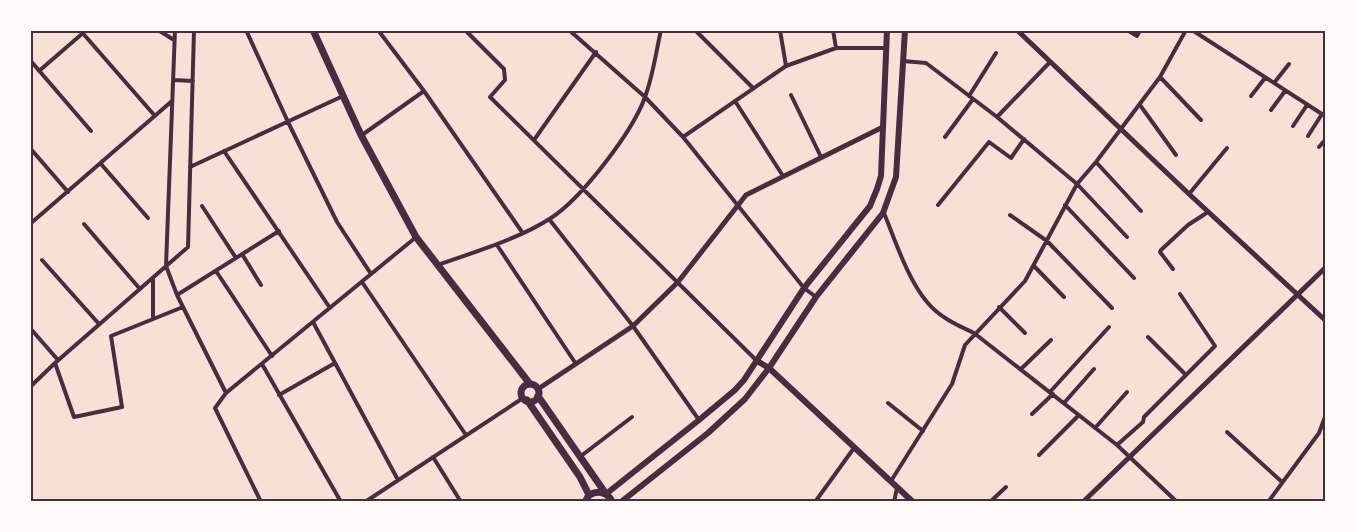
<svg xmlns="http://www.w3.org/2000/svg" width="1355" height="532" viewBox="0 0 1355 532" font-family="Roboto,sans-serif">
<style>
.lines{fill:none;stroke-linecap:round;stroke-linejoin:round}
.minor{stroke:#4a2c40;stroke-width:4}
.tertiary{stroke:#4a2c40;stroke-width:5}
.secondary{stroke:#4a2c40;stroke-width:6}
.primary{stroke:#4a2c40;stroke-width:7}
.neatline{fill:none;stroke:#4a2c40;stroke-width:2}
</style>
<rect width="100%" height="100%" fill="#f7e1d7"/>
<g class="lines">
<path class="minor" d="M80 30 155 116
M158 30 174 40
M175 30 166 266 177 295 226 393
M246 30 288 122 337 222 371 274
M378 30 424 91 522 232
M465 30 504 69 505 80 490 97 757 361
M569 30 645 97 683 137 804 288 816 297
M695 30 753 88
M780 30 786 66
M833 30 836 48
M1127 30 1137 36 1140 30
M1192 30 1325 116
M30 60 91 131
M903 61 926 63 997 117 1077 184 1127 237
M39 71 83 33
M1160 77 1201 120
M174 80 193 81
M1274 83 1289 64
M791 95 821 157
M969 96 996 53
M1251 96 1265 78
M735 101 783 176
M1140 105 1176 155
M1271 110 1285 91
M997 117 1050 62
M1293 126 1307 105
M362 135 424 91
M1308 136 1322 114
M683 137 786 66 836 48H887
M945 137 973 99
M534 140 596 52
M1319 147 1325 140
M30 148 68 192
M224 151 330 308
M1096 162 1141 211
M101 164 148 218
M190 167 343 96
M1189 194 1227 148
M938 205 989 142 1011 158 1024 139
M1065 205 1134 278
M202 206 236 258
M884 213C895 240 908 280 927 302 939 317 957 325 974 333L1117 445 1177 502
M1010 215 1047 241 1112 308
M549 219 633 326 699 420
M30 224 172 101
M84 224 140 289
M497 245 576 364
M242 254 261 285
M42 260 99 324
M438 265C474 252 519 239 551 218 582 198 633 131 645 97 653 76 656 52 661 30
M1034 266 1064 297
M1173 269 1160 252 1161 250 1188 225 1208 212
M216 271 272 356
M153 278V319
M362 282 466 435
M1180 294 1215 346 1186 375
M177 295 279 231
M999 307 1025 333
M313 322 398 480
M30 328 58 360
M55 363 74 417 122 407 111 336 183 307
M262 364 341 502
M1021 369 1051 340
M30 387 55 363 188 247 194 30
M1050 392 1109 327
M279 395 335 363
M888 403 923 431
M1064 403 1094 369
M1032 414 1053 394
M1095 428 1127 392
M1227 432 1282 482
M1117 445 1143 422 1144 417 1186 375 1148 337
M1039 455 1079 415
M581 456 632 417
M433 457 461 502
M891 481 952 384 965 345 1025 281 1077 184 1096 162 1160 77 1186 30
M261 502 215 408 226 393 415 238
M365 502 523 398
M815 502 854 448
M894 502 897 488
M990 502 1006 487
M1268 502 1319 433 1325 417"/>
<path class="tertiary" d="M1017 30 1189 194 1325 320
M538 389 633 326 678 282 746 195 883 127
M1083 502 1325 268"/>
<path class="secondary" d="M757 361 769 368 913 502
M606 494 699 420 735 390 744 380 804 288 870 206 877 189 881 176 887 30
M621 502 708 433 745 399 769 368 816 297 883 213 896 177 905 30"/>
<path class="primary" d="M313 30 361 135 416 237 530 384
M521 393a9 9 0 1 1 18 0a9 9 0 1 1-18 0Z
M538 396 606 494
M527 400 580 477 589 495
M585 502 589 495C599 490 608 492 612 502"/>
</g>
<rect width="1355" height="532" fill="none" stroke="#fffaf5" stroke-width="63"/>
<rect x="32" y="32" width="1292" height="468" class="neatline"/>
</svg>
